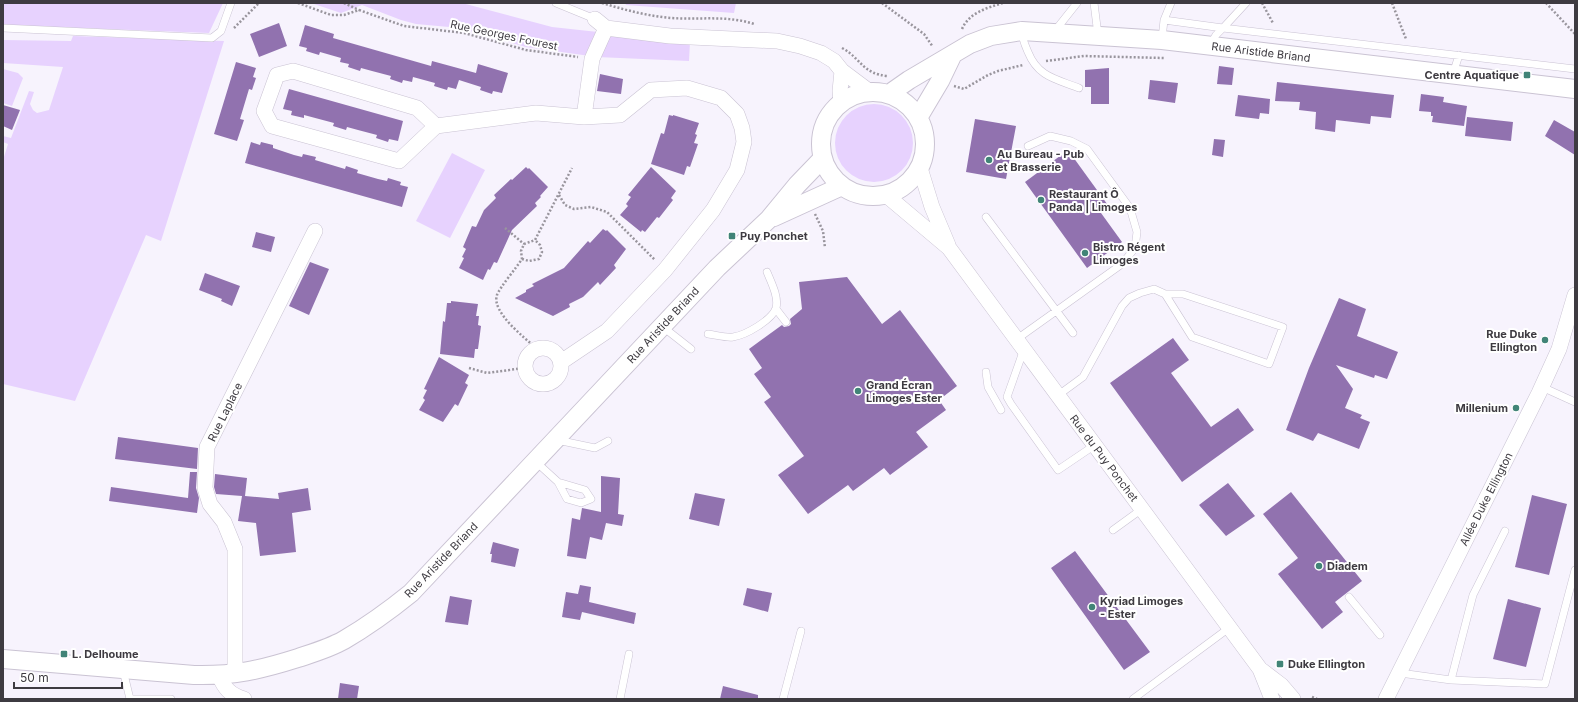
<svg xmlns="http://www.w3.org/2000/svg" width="1578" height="702" viewBox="0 0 1578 702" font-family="Inter,sans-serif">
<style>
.green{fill:#e7d2fe}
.building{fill:#9172af}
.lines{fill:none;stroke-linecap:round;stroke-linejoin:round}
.service-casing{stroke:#cac3d3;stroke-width:8}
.minor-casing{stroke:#cac3d3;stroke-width:16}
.tertiary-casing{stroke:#cac3d3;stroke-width:20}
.path{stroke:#99959d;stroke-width:2.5;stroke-dasharray:2 2;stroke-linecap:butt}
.service{stroke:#fff;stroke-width:7}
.minor{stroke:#fff;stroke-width:15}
.tertiary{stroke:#fff;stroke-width:18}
.poi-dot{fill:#418477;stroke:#fff;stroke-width:1.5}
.labels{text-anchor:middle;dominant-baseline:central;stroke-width:4;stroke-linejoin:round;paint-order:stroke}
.street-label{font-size:11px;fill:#3e3b41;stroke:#fff}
.poi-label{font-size:11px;font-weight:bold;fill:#3e3b41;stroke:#fff;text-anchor:start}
</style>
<rect width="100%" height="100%" fill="#f7f3fd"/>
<path class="green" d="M3 3H223L209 33 3 25Z
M311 3H462L552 27 690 42 689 61 597 57 526 47 460 28 416 24 401 20 362 5 341 13Z
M625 3H736L734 13 626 5Z
M73 36 224 41 161 241 146 235 75 401 3 384V160L8 144 3 142V136L11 138 29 91 34 92 30 104 33 110 37 113 49 110 63 67 3 63V40L71 41Z
M3 69 18 73 23 78 12 106 3 103Z
M835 143a39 39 0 1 1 78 0a39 39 0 1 1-78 0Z
M452 153 485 170 450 238 416 221Z"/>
<path class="building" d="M279 23 287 46 259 57 250 34Z
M305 25 334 34 333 38 431 66 432 61 476 73 478 64 508 73 502 93 493 91 492 94 480 90 481 87 459 80 456 89 448 87 447 90 434 86 435 83 413 77 412 82 403 80 402 83 390 79 391 76 372 71 361 68 360 71 348 67 349 64 340 62 341 58 320 52 319 55 306 51 307 48 299 46Z
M236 62 256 68 253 77 256 78 252 90 249 89 240 119 244 120 237 141 214 134Z
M1219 66 1234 68 1232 85 1217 84Z
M1109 68V104H1091V87H1085V70Z
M600 74 623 79 621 94 597 91Z
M1150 80 1178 83 1175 103 1148 99Z
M1277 82 1394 95 1391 118 1371 116 1370 124 1336 120 1335 132 1315 129 1316 112 1299 110 1300 102 1275 101Z
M289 89 403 121 398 141 389 139 388 142 376 138 377 135 358 130 347 127 346 130 333 126 334 123 304 115V118L291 115 292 111 283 109Z
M1421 94 1444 97 1443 102 1467 106 1464 126 1432 122 1433 116H1431V112L1419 111Z
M1238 95 1270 99 1269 114 1260 113 1259 119 1235 116Z
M3 105 20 110 12 130 3 126Z
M669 115 673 116V115L699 123 695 134 697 135 694 143 698 144 690 167 687 166 684 175 651 164 661 133 664 134Z
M1467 117 1513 122 1511 141 1465 136Z
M975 119 1016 126 1006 179 966 172Z
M1554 120 1575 132V155L1545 136Z
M1214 139 1225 140 1223 157 1212 155Z
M251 142 260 145 261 142 273 145V148L294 155 302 157 303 154 316 157 315 160 345 169 346 166 358 170 357 173 378 179 387 181 388 178 401 182 400 185 408 187 402 207 245 163Z
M1068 150 1110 208 1101 213 1122 242 1087 268 1025 182Z
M526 167 528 169 529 168 548 187 540 196 541 197 535 203 537 206 512 230 497 263 494 262 490 270 488 269 483 280 459 268 464 258 462 257 466 249 463 247 472 226 476 227 484 210 496 198 494 195 511 179 512 180Z
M651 167 676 191 671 198 673 200 659 218 657 217 645 232 642 230 641 232 620 215 628 206 626 204 631 197 628 195Z
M603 229 606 231 607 230 626 249 614 265 616 268 600 285 598 282 583 297 569 304 570 307 553 316 515 298 526 292V290L534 286 532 284 564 268 588 241 590 243Z
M256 232 275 237 271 252 252 247Z
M310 262 329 269 309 315 289 306Z
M205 273 240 286 232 306 221 301 222 299 199 290Z
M847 277 882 324 900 310 957 386 939 400 946 410 916 432 928 447 890 475 884 468 853 491 848 485 808 514 778 475 804 456 764 402 771 397 754 374 762 368 749 349 782 325 784 327 789 326 791 324 790 319 802 309 799 282Z
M1339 298 1366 309 1357 336 1398 352 1387 379 1375 375 1374 378 1336 365 1353 389 1345 408 1362 415 1360 418 1370 422 1359 449 1318 433 1313 441 1286 430 1309 368Z
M451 301 478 304 476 316H479L478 325 481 326 478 349H475L474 358 440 354 443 321 445 322 447 303H451Z
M1173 338 1189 360 1171 373 1211 427 1238 408 1254 430 1182 482 1110 383Z
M439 357 469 375 465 383 468 385 458 406 455 404 443 422 419 410 425 400 423 398 427 390 424 389Z
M118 437 198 448 197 469 115 459Z
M190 472H197L196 488 199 498 197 513 109 501 111 487 188 498Z
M215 474 247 478 245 496 279 499 278 493 308 488 311 510 292 513 296 552 260 556 256 523 238 521 242 496 216 494 214 487Z
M601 476 620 478 618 514 624 515 622 526 606 523 602 540 590 537 586 559 567 556 572 518 580 520 582 508 601 512Z
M1228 483 1255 516 1226 536 1199 505Z
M1291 492 1362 581 1335 602 1343 612 1322 629 1278 574 1298 558 1263 514Z
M695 493 725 499 719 526 689 519Z
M1532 495 1567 504 1549 575 1515 567Z
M493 542 519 549 515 567 491 562 492 554H490Z
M1075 551 1150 652 1124 670 1051 568Z
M580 585 591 587 589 602 636 613 634 624 582 612 580 620 562 617 566 592 578 594Z
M747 588 772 593 768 612 743 605Z
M450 596 472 600 468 625 445 622Z
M1508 599 1541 608 1526 667 1493 659Z
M340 683 359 686 357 699H338Z
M723 686 758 695V699H720Z"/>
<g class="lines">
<g class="service-casing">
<path id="service" d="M556 3 595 19
M1094 3 1098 35
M1246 3 1223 28 1575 69
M1164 20 1223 28
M3 28 212 38 221 31 231 3
M1022 31C1022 39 1025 45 1028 52 1038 77 1056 79 1079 88
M1054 32 1077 3
M1162 39 1164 20 1171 3
M1210 45 1216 35 1223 28
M1453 74 1459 55
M986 217 1073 333
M776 309 786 322
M663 327 691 349
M708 334C716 335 726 338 733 337 746 335 772 320 776 308 779 297 771 282 767 272
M1017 339 1122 264 1135 248 1137 232 1130 208 1087 149 1071 141 1050 136 1028 146
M1024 349 1007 397 1011 404 1058 470 1095 445
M986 372 988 387 1001 410
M1542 387 1575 402
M1057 396 1083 377 1122 306 1129 298 1140 293 1154 289 1165 294H1183L1283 327 1269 364 1192 337 1165 294
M557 440 595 448 608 441
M535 461 558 482 585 490 591 499 581 503 567 499 558 482
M1113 530 1142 509
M1349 597 1380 635
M123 670 130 699
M1400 673 1451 680 1545 684 1575 570
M1451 680 1473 595 1505 531
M130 699H171
M620 699 629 654
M783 699 801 631
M1133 699 1229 628"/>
</g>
<g class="minor-casing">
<path id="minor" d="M595 19 606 28 670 36 777 41 800 46 821 53 834 61 842 71 870 92
M293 71 417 108 436 126 399 161 272 126 264 111 277 75Z
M841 103 840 91 842 71
M584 117 592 59 606 28
M436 126 536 113 584 117 620 115 651 90 687 88 721 98 737 114 742 128 744 142 737 170 713 210 665 270 607 331 561 362
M920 168 932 207 948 245
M886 195 949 248 1260 669 1272 699
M525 366a18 18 0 1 1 36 0a18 18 0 1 1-36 0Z
M1260 669 1281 685 1293 699
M235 674V549L224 522 210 504 205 488 207 447 315 231
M219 675C224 688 230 695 244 699
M1386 699 1539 393 1559 349 1575 295"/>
</g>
<g class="tertiary-casing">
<path id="tertiary" d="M821 144a52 52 0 1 1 104 0a52 52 0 1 1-104 0Z
M889 94 909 80 970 44 991 36 1022 31 1162 40 1575 89
M918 118 940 81 952 56
M774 217 842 186
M3 659 194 675C234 676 260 670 298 658 313 653 330 648 344 640 368 626 390 610 411 593L717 268 769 219 797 185 823 158"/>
</g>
<path class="path" d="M298 3 331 15H344L359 10 404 26 464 33 526 50 578 57
M344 3 359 10
M602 3C625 10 648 16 671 18 699 20 727 15 754 24
M882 3 924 34 933 47
M1262 3 1273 23
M1392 3 1406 39
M1546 3 1575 34
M234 28 259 3
M962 29C969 13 986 8 1003 3
M842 48C861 58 862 74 888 76
M1046 61 1084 56 1164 58
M954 86 964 89 988 75 998 71 1023 65
M559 195 565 205 574 209 591 207 607 212 655 260
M815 214 823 231 825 248
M505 228 524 244
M522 259 529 261 539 259 542 252 540 245 535 240
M536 348C525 338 491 312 497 295 500 287 517 267 522 259L521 251 524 244 535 240 572 168
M469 368 487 373 524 368
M1312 697 1317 699"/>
<use href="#service" class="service"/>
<use href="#minor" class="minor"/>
<use href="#tertiary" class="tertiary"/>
</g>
<g class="poi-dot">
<rect x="1523" y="71" width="8" height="8" rx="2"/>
<circle cx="989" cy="160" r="4"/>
<circle cx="1041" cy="200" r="4"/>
<rect x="728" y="232" width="8" height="8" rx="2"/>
<circle cx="1085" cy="253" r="4"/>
<circle cx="1545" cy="340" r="4"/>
<circle cx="858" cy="391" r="4"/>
<circle cx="1516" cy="408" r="4"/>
<circle cx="1319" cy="566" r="4"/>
<circle cx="1092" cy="607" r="4"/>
<rect x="60" y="650" width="8" height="8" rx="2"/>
<rect x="1276" y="660" width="8" height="8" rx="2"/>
</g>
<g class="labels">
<g class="street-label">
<text transform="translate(504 35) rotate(12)">Rue Georges Fourest</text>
<text transform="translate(1261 52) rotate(7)">Rue Aristide Briand</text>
<text transform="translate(663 325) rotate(-47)">Rue Aristide Briand</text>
<text transform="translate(225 412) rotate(-64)">Rue Laplace</text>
<text transform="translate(1104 458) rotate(53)">Rue du Puy Ponchet</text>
<text transform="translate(1486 499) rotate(-63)">Allée Duke Ellington</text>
<text transform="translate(441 560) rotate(-46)">Rue Aristide Briand</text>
</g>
<g class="poi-label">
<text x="1519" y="75" text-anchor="end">Centre Aquatique</text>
<text x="997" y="154">Au Bureau - Pub<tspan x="997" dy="13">et Brasserie</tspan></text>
<text x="1049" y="194">Restaurant Ô<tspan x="1049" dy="13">Panda | Limoges</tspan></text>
<text x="740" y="236">Puy Ponchet</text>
<text x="1093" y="247">Bistro Régent<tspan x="1093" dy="13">Limoges</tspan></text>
<text x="1537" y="334" text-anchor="end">Rue Duke<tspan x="1537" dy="13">Ellington</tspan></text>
<text x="866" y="385">Grand Écran<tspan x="866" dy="13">Limoges Ester</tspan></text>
<text x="1508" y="408" text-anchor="end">Millenium</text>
<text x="1327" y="566">Diadem</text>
<text x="1100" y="601">Kyriad Limoges<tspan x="1100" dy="13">- Ester</tspan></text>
<text x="72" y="654">L. Delhoume</text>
<text x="1288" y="664">Duke Ellington</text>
</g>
</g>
<rect width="1578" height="702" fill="none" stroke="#3e3b41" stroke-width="8"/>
<path d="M14 682v6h108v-6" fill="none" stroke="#3e3b41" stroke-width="2"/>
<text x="20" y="682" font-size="12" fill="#3e3b41" stroke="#ffffff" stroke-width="3" paint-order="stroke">50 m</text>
</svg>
